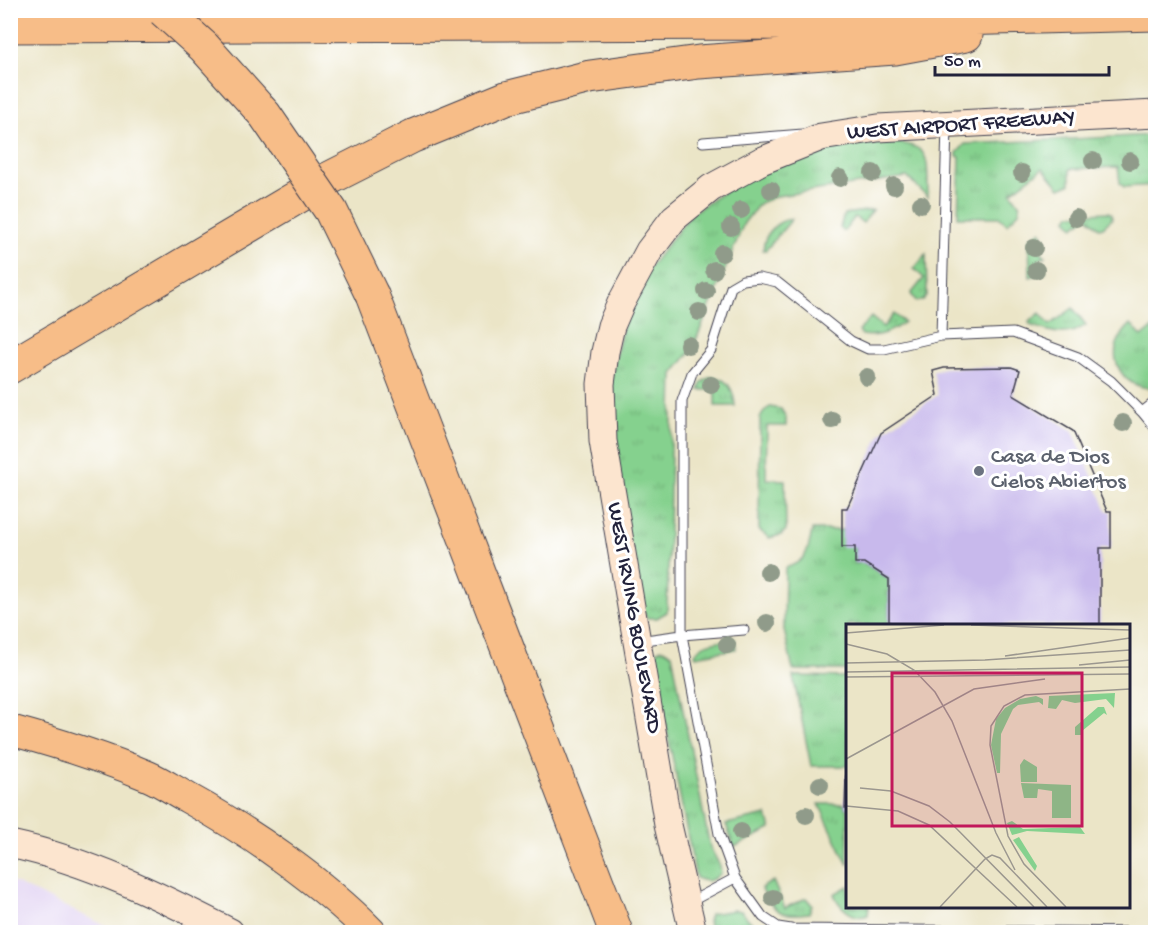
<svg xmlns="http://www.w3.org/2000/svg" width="1166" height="943" viewBox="0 0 1166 943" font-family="'Gochi Hand',sans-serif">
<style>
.built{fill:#e2d4f3}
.grass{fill:url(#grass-tufts);stroke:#547a64;stroke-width:1.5}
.building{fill:#c8b9ec}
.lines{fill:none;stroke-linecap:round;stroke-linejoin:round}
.lane-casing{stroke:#403f50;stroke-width:11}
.secondary-casing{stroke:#403f50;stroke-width:29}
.primary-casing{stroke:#403f50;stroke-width:32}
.highway-casing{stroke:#403f50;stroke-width:35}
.lane{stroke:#fff;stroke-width:9}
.secondary{stroke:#fce5cf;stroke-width:27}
.primary{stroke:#f7bd88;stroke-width:30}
.highway{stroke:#f7bd88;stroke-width:33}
.highway-bridge-casing{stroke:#403f50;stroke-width:35;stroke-linecap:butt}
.highway-bridge{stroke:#f7bd88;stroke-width:33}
.tree{fill:#909b8a}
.worship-dot{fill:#6b7280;stroke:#fff;stroke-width:2}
.labels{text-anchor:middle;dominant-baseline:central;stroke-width:6;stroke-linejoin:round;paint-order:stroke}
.street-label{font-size:22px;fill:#22223b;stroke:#fff}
.worship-label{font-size:22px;fill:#5b616d;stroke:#fff;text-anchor:start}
.inset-road{fill:none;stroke:#9b978f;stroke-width:1.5}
.view{fill:#c2185b;fill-opacity:0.15;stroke:#c2185b;stroke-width:3}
.inset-edge{fill:none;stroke:#22223b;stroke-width:3}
</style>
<defs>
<pattern id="grass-tufts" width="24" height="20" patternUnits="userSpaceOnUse" patternTransform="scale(1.5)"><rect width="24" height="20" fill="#85d18e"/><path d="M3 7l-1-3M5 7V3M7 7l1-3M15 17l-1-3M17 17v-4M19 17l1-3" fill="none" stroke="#73b37b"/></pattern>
</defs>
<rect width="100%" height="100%" fill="#fff"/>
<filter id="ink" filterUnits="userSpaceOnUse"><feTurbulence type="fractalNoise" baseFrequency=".0167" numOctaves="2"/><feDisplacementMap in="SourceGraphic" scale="12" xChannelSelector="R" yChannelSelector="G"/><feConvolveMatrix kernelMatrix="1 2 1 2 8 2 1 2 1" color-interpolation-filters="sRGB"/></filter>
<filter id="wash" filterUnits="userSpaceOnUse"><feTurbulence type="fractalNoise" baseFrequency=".008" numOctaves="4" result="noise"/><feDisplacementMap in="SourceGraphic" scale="24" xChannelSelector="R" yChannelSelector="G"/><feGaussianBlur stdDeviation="1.35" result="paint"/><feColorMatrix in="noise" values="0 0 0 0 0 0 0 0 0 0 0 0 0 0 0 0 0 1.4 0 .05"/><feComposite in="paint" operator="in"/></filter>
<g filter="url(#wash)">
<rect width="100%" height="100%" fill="#ebe5c7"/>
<path class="built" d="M11 881 119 932H11Z"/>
<path class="grass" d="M1155 135V185L1124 187 1120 183 1118 167 1070 169V184L1060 188 1043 168 1011 192 1020 205V211L1007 224 999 217H958L960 157 957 156V153L965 144Z
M888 142C933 144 927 158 928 197L907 177 777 196 760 203 744 223 692 350 673 374 667 612 657 618H647L641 608 609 442V388L622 329 638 282 692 213 742 180 827 146Z
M873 210 863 223 855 217 844 231 840 228 844 214Z
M1108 212 1112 214V219L1103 227 1099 228 1087 216 1074 227 1067 219 1070 214Z
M792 219 766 250H763C764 234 776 220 792 219Z
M1040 231 1043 235 1034 242 1045 256 1038 261 1046 272 1030 277 1029 239Z
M926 254 927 294 923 301H916L911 294 924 278 914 269Z
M1073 308 1086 325C1067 339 1050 332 1030 325L1029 322 1040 313 1050 325Z
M894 314 904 322C891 333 878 338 862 335L859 331 871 317 883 327Z
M1131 324 1142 337 1155 326V387C1132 392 1109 368 1117 344 1120 336 1125 330 1131 324Z
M710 377C728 376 734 391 735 406H715V390H699L702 382Z
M770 407 781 409 786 417V426H767L766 479 785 480 786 530 781 535 769 538 759 530 760 419 764 411Z
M812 530H842L855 547V563H864L889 579V625H848V670H793L784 630 785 568C807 562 809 549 812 530Z
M735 639 736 649 696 656 695 654C702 640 721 641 735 639Z
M663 649 672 654 710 847 720 866 721 873C713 881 707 883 696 878L653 659 657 650Z
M793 676 848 677V766H811Z
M819 804H845V808H848V865Z
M767 815 771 829 734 847 726 824Z
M773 881 785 908 806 898 812 905 809 913C780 917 775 913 761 888Z
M848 886V906H869L868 915C854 921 839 907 834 894Z
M735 910 741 911 760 932H710L708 921 710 914Z"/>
<g id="blocks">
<path class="building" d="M1011 367 1020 370 1013 395 1073 431 1107 511H1111V548H1100V625H889V579L864 563H855V547H842V508H847L881 433 938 395 933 371 944 368Z
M846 776H848V808H845Z"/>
</g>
</g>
<g filter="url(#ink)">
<use href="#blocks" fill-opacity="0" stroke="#403f50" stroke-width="1.5"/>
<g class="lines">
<g class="lane-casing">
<path id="lane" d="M703 142 803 134
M941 336 947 126
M1142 412 1156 401
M1156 429 1142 412 1111 381 1078 357 1013 333 941 336 884 349H868L851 341 777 282 759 278 743 280 731 287 711 350 692 373 682 401V635L719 834 735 878 763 917 778 927 791 929 1156 932
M638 641 682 635 744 630
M690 902 735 878
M10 930 21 932"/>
</g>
<g class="secondary-casing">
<path id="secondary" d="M10 844C89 861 160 896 230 932
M693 932 668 825 603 441 601 384 605 352 611 326 621 303 649 251 674 218 711 188 761 161 821 137 878 128 1156 114"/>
</g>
<g class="primary-casing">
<path id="primary" d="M10 730C58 743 103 757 148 776 162 782 175 791 188 798 250 832 322 882 371 932"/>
</g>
<g class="highway-casing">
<path id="highway" d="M10 26 794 23 1156 14
M372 295 616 932
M10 367 328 179 413 136 506 98 590 77 699 62 895 48 966 35"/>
</g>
<use href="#lane" class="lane"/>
<use href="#secondary" class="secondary"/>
<use href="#primary" class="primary"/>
<use href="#highway" class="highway"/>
<g class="highway-bridge-casing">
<path id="highway-bridge" d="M163 10 204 47 265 115 331 211 372 295"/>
</g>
<use href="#highway-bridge" class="highway-bridge"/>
</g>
<g class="tree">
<circle cx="1093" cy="161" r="9"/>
<circle cx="1130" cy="161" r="9"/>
<circle cx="873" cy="173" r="9"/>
<circle cx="1022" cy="173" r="9"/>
<circle cx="840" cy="178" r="9"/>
<circle cx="894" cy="186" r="9"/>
<circle cx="771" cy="190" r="9"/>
<circle cx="921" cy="204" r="9"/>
<circle cx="741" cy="210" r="9"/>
<circle cx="1076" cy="218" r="9"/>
<circle cx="731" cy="227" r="9"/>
<circle cx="1034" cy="248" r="9"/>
<circle cx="722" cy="253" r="9"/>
<circle cx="714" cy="270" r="9"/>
<circle cx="1036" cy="270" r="9"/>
<circle cx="706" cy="291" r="9"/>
<circle cx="699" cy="312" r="9"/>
<circle cx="688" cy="345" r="9"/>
<circle cx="867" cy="377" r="9"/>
<circle cx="711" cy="385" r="9"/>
<circle cx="832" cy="420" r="9"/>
<circle cx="1123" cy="423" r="9"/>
<circle cx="768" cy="572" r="9"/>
<circle cx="767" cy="623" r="9"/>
<circle cx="727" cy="645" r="9"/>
<circle cx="820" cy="785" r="9"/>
<circle cx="806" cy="815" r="9"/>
<circle cx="741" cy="832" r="9"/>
<circle cx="773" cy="898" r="9"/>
</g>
</g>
<circle class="worship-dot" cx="979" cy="471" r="6"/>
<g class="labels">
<g class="street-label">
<text transform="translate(961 126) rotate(-4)">WEST AIRPORT FREEWAY</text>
<text transform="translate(633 618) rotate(80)">WEST IRVING BOULEVARD</text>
</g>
<g class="worship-label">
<text x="991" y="458">Casa de Dios<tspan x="991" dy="25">Cielos Abiertos</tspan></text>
</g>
</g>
<g transform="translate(846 624)">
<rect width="284" height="284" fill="#ebe5c7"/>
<path d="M269 69 268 84 260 75 229 79 216 76 210 85 202 84 203 72ZM190 72 197 75V81L193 78 172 81 167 85 155 110 154 149H151L145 121 150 95 159 84 174 75ZM252 83H258L261 91 258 89 236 107 237 111H229V103ZM178 135 191 143V158H175L174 141ZM175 159 225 161V194H206V167L192 165 191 174H178ZM166 197 177 205 234 203 239 210 181 207 166 211 161 199ZM173 213 191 242 189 247 167 216Z" fill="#85d18e"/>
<path class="inset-road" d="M125 1 284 6M0 9 98 1M0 20 41 30 68 46 89 68 106 97 150 209 169 246M159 32 284 14M0 39 139 36 284 26M233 41 284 36M0 48 284 43M0 53 284 50M0 135 128 65 199 55M14 164 45 167 83 182 104 198 188 283M0 182 52 187 83 201 171 283M139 235 146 231 154 234 201 283M94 283 139 235M220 283 178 240 162 212 144 121 145 102 158 82 179 71 284 65"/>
<path class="view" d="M46 49H236V202H46Z"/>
<rect width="284" height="284" class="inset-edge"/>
</g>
<rect width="1166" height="943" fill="none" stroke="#fff" stroke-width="36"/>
<path d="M935 66v9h174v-9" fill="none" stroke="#22223b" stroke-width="3"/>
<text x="944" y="66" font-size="18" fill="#22223b" stroke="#ffffff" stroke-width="4.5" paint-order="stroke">50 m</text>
</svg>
